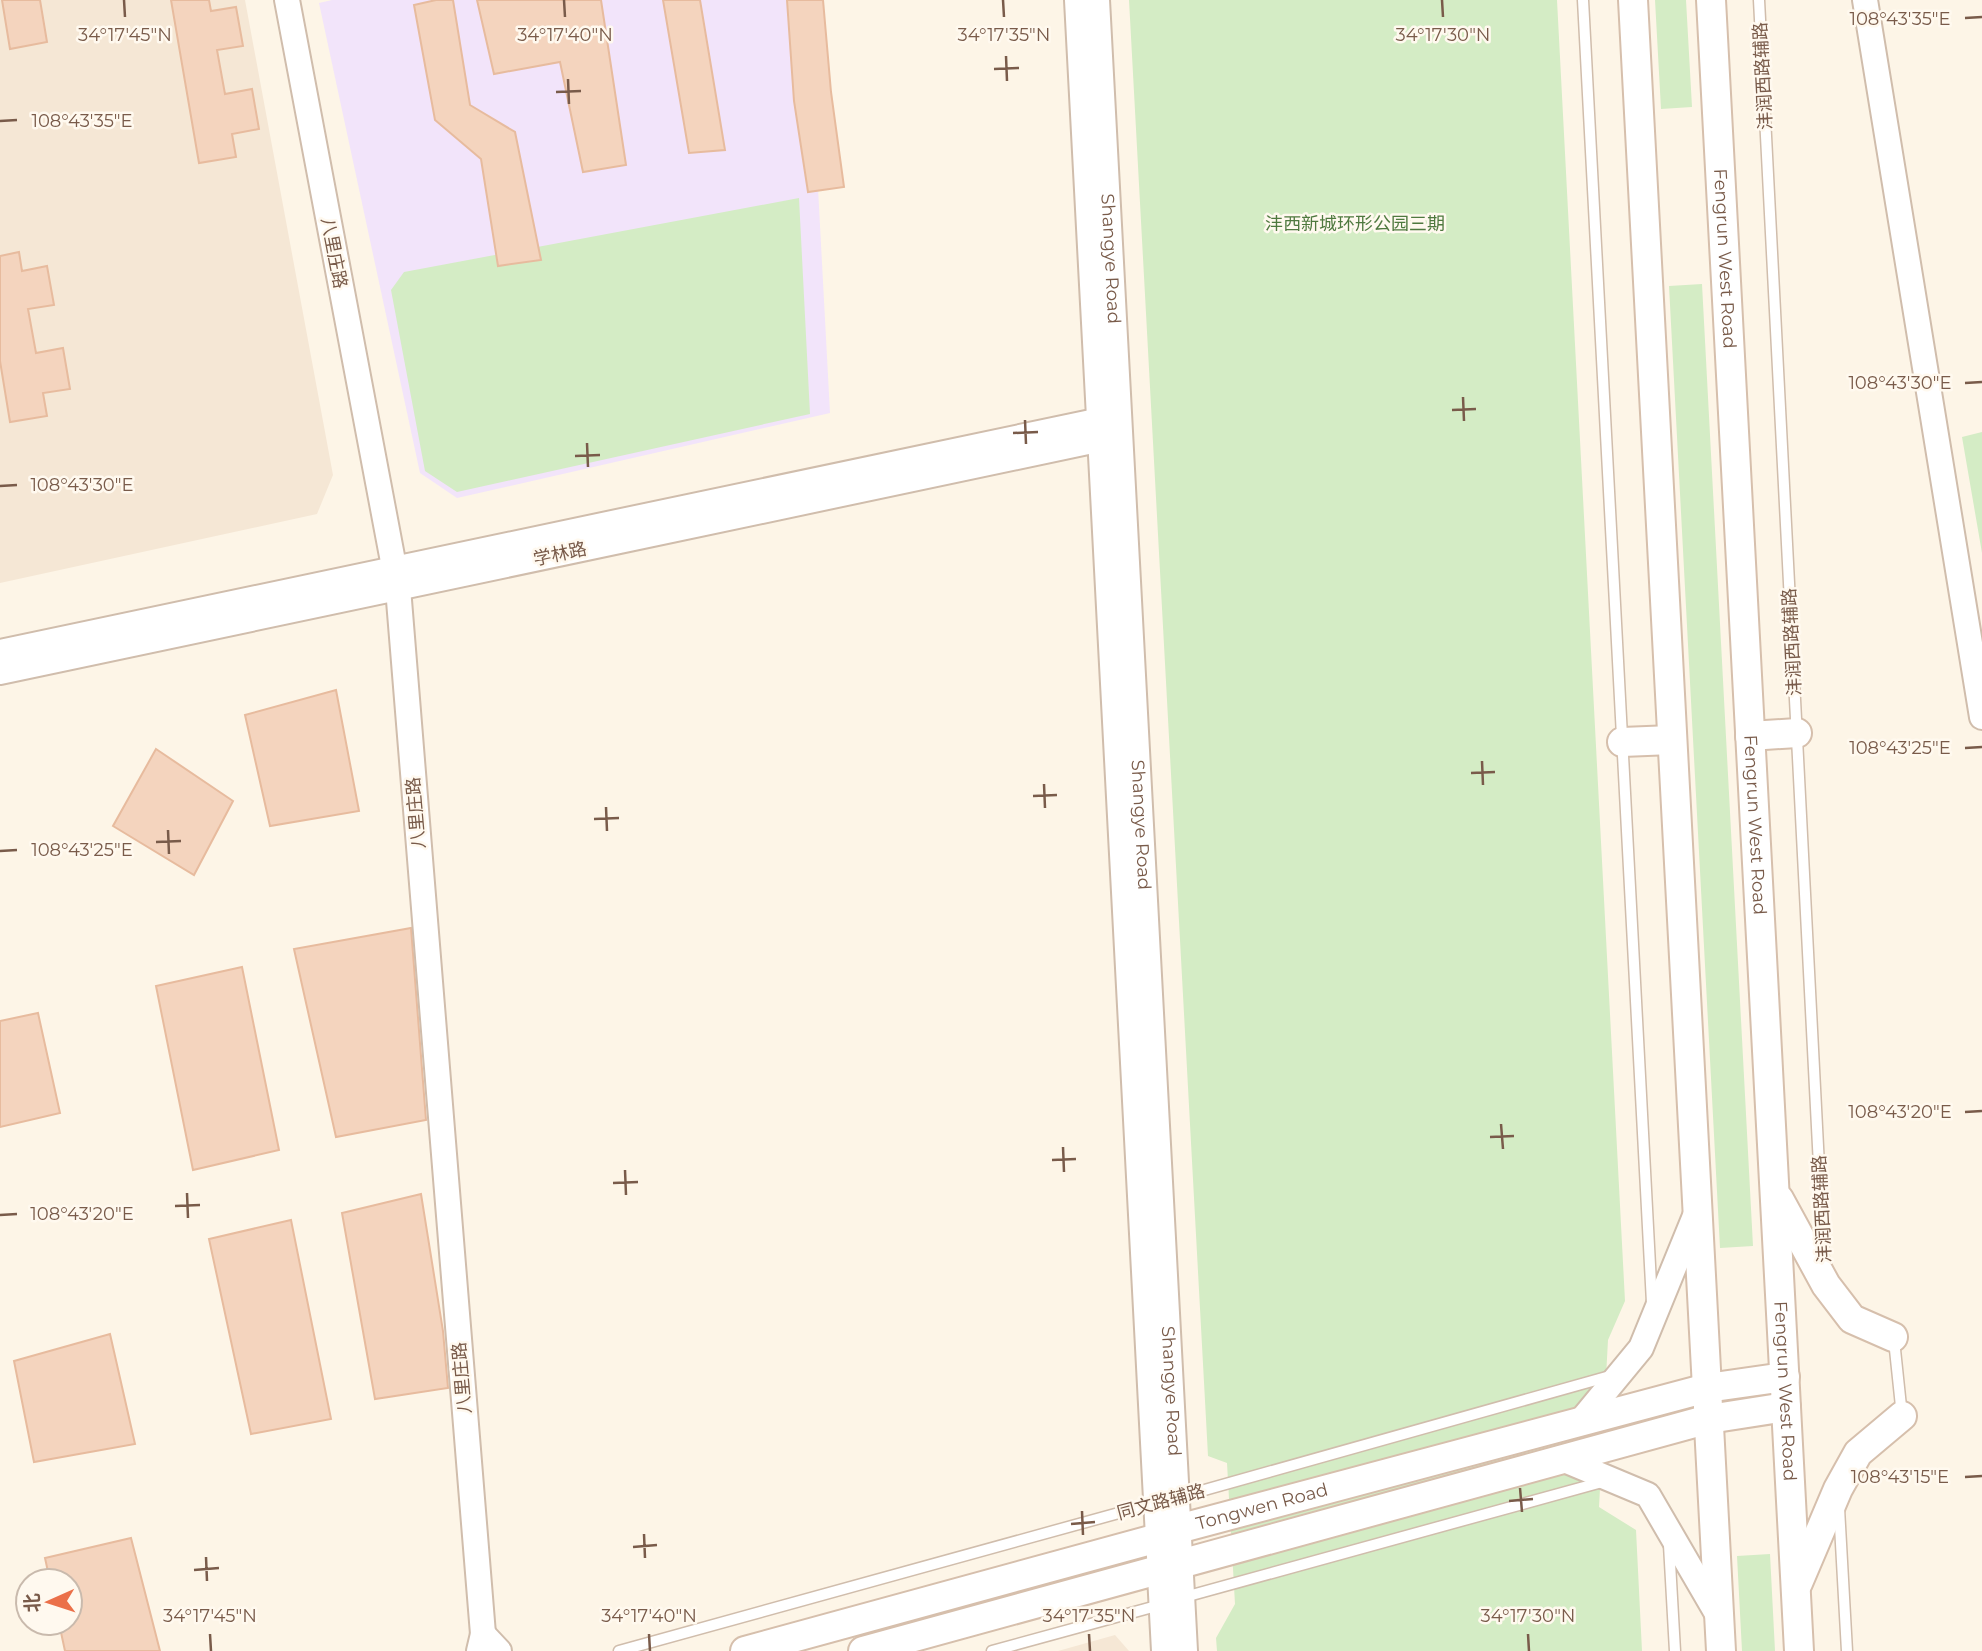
<svg xmlns="http://www.w3.org/2000/svg" width="1982" height="1651" viewBox="0 0 1982 1651" font-family="Montserrat,'Noto Sans SC',sans-serif">
<style>
.residential{fill:#f5e7d5}
.education{fill:#f2e4fa}
.green{fill:#d4ecc5}
.building{fill:#f4d4be;stroke:#e7bb9e;stroke-width:2}
.lines{fill:none;stroke-linecap:round;stroke-linejoin:round}
.service-casing{stroke:#d0bdac;stroke-width:13}
.tertiary-casing{stroke:#d0bdac;stroke-width:28}
.secondary-casing{stroke:#d6bfac;stroke-width:32}
.service{stroke:#fff;stroke-width:10}
.tertiary{stroke:#fff;stroke-width:24}
.secondary{stroke:#fff;stroke-width:28}
.ticks{fill:none;stroke:#795b4a;stroke-width:2.5}
.labels{text-anchor:middle;dominant-baseline:central;stroke-width:5;stroke-linejoin:round;paint-order:stroke}
.street-label{font-size:18px;fill:#795b4a;stroke:#fff9ef}
.park-label{font-size:18px;fill:#4f793f;stroke:#fff9ef}
.ticks-label{font-size:18px;text-anchor:middle;fill:#795b4a;stroke:#fff9ef;stroke-width:5;stroke-linejoin:round;paint-order:stroke}
</style>
<rect width="100%" height="100%" fill="#fdf5e7"/>
<path class="residential" d="M0 0H245L333 475 317 514 0 583Z
M1115 1635 1129 1651H1058Z"/>
<path class="education" d="M332 0H808L830 413 457 498 420 473 319 3Z"/>
<path class="green" d="M1129 0H1557L1625 1301 1608 1340 1599 1507 1636 1530 1642 1651H1217L1216 1638 1235 1604 1227 1463 1208 1456Z
M1655 0H1686L1692 107 1661 109Z
M799 198 810 414 457 492 425 471 391 290 404 272Z
M1702 284 1753 1246 1720 1248 1669 286Z
M1982 432V553L1962 437Z
M1770 1554 1775 1651H1742L1737 1556Z"/>
<path class="building" d="M2 0H40L47 42 10 49Z
M171 0H209L211 11 236 7 243 46 217 50 225 94 252 89 259 129 232 134 236 157 199 163Z
M436 0H453L470 105 515 132 541 260 498 266 481 159 435 120 414 5Z
M477 0H601L626 165 583 172 560 62 494 74Z
M663 0H700L725 150 689 153Z
M787 0H823L831 92 844 187 808 192 794 101Z
M19 252 22 271 47 266 54 305 28 309 36 353 63 348 70 389 43 393 47 416 10 422 0 361V256Z
M336 690 359 811 270 826 245 715Z
M156 749 233 801 194 875 113 826Z
M411 928 426 1120 336 1137 294 949Z
M242 967 279 1150 193 1170 156 986Z
M38 1013 60 1113 0 1127V1021Z
M421 1194 443 1331 448 1388 375 1399 342 1213Z
M291 1220 331 1419 251 1434 209 1239Z
M110 1334 135 1444 34 1462 14 1361Z
M131 1538 160 1651H65L59 1623H70V1581H50L45 1558Z"/>
<g class="lines">
<g class="service-casing">
<path id="service" d="M1583 0 1652 1303
M1759 0 1824 1263
M1894 1340 1902 1416
M1176 1498 1610 1376
M1839 1508 1847 1651
M1669 1545 1675 1651
M1181 1598 1602 1482
M619 1651 1155 1503
M992 1651 1160 1605"/>
</g>
<g class="tertiary-casing">
<g id="tertiary">
<path d="M287 0 398 588 483 1634"/>
<path d="M1077 0 1164 1651"/>
<path id="s1" d="M1097 0 1185 1651"/>
<path d="M1865 0 1982 717"/>
<path d="M0 652 1115 417"/>
<path d="M0 672 1116 436"/>
<path d="M1580 1422 1641 1348 1697 1211"/>
<path d="M1562 1459 1648 1495 1719 1617"/>
<path d="M479 1651 483 1634 499 1651"/>
</g>
</g>
<g class="secondary-casing">
<g id="secondary">
<path d="M1633 0 1721 1651"/>
<path id="s2" d="M1711 0 1799 1651"/>
<path d="M1750 736 1797 733"/>
<path d="M1622 742 1672 740"/>
<path d="M1779 1199 1826 1285 1852 1319 1893 1337"/>
<path d="M1798 1583 1838 1489 1858 1453 1902 1416"/>
<path id="s3" d="M745 1651 1158 1538 1178 1529 1707 1388 1785 1377"/>
<path d="M863 1651 1709 1419 1786 1407"/>
</g>
</g>
<use href="#service" class="service"/>
<use href="#tertiary" class="tertiary"/>
<use href="#secondary" class="secondary"/>
</g>
<path class="ticks" d="M124 0 125 17M564 0 565 17M1003 0 1004 17M1442 0 1443 17M1965 18 1982 17M1006 56 1007 81M994 69 1019 68M568 79 569 104M556 92 581 91M0 121 17 120M1965 383 1982 382M1463 397 1464 421M1452 410 1476 409M1025 420 1026 444M1013 433 1038 432M587 443 588 467M575 456 600 455M0 486 17 485M1965 748 1982 747M1482 761 1483 785M1471 773 1495 772M1044 784 1045 808M1033 796 1057 795M606 807 607 831M594 819 619 818M168 830 169 854M156 842 181 841M0 851 17 850M1965 1112 1982 1111M1501 1124 1503 1149M1490 1137 1514 1136M1063 1147 1064 1172M1052 1160 1076 1159M625 1170 626 1195M613 1183 638 1182M187 1193 188 1218M175 1206 200 1205M0 1215 17 1214M1965 1477 1982 1476M1520 1488 1522 1512M1509 1501 1533 1499M1082 1511 1083 1535M1071 1524 1095 1522M644 1534 645 1558M633 1547 657 1545M206 1557 207 1581M194 1570 219 1568M210 1634 211 1651M649 1634 650 1651M1089 1634 1090 1651M1528 1634 1529 1651"/>
<g class="labels">
<g class="street-label">
<text transform="translate(1763 76) rotate(-93)">沣润西路辅路</text>
<text transform="translate(334 253) rotate(79)">八里庄路</text>
<text stroke="none"><textPath href="#s1" startOffset="259">Shangye Road</textPath></text>
<text stroke="none"><textPath href="#s2" startOffset="259">Fengrun West Road</textPath></text>
<text transform="translate(560 554) rotate(-12)">学林路</text>
<text transform="translate(1792 642) rotate(-93)">沣润西路辅路</text>
<text transform="translate(416 813) rotate(-95)">八里庄路</text>
<text stroke="none"><textPath href="#s2" startOffset="826">Fengrun West Road</textPath></text>
<text stroke="none"><textPath href="#s1" startOffset="826">Shangye Road</textPath></text>
<text transform="translate(1822 1209) rotate(-93)">沣润西路辅路</text>
<text transform="translate(462 1378) rotate(-95)">八里庄路</text>
<text stroke="none"><textPath href="#s1" startOffset="1393">Shangye Road</textPath></text>
<text stroke="none"><textPath href="#s2" startOffset="1393">Fengrun West Road</textPath></text>
<text transform="translate(1161 1502) rotate(-15)">同文路辅路</text>
<text stroke="none"><textPath href="#s3" startOffset="537">Tongwen Road</textPath></text>
</g>
<g class="park-label">
<text x="1355" y="224">沣西新城环形公园三期</text>
</g>
</g>
<g class="ticks-label">
<text x="1900" y="25">108°43'35"E</text>
<text x="125" y="41">34°17'45"N</text>
<text x="565" y="41">34°17'40"N</text>
<text x="1004" y="41">34°17'35"N</text>
<text x="1443" y="41">34°17'30"N</text>
<text x="82" y="127">108°43'35"E</text>
<text x="1900" y="389">108°43'30"E</text>
<text x="82" y="491">108°43'30"E</text>
<text x="1900" y="754">108°43'25"E</text>
<text x="82" y="856">108°43'25"E</text>
<text x="1900" y="1118">108°43'20"E</text>
<text x="82" y="1220">108°43'20"E</text>
<text x="1900" y="1483">108°43'15"E</text>
<text x="210" y="1622">34°17'45"N</text>
<text x="649" y="1622">34°17'40"N</text>
<text x="1089" y="1622">34°17'35"N</text>
<text x="1528" y="1622">34°17'30"N</text>
</g>
<g transform="translate(49 1602) rotate(267)"><circle r="33" fill="#fff9ef" stroke="#c9baad" stroke-width="2"/>
<path d="M0-5L12 26L0 18L-12 26Z" fill="#eb7049"/>
<text y="-10" font-size="19" font-weight="bold" text-anchor="middle" fill="#795b4a">北</text>
</g>
</svg>
